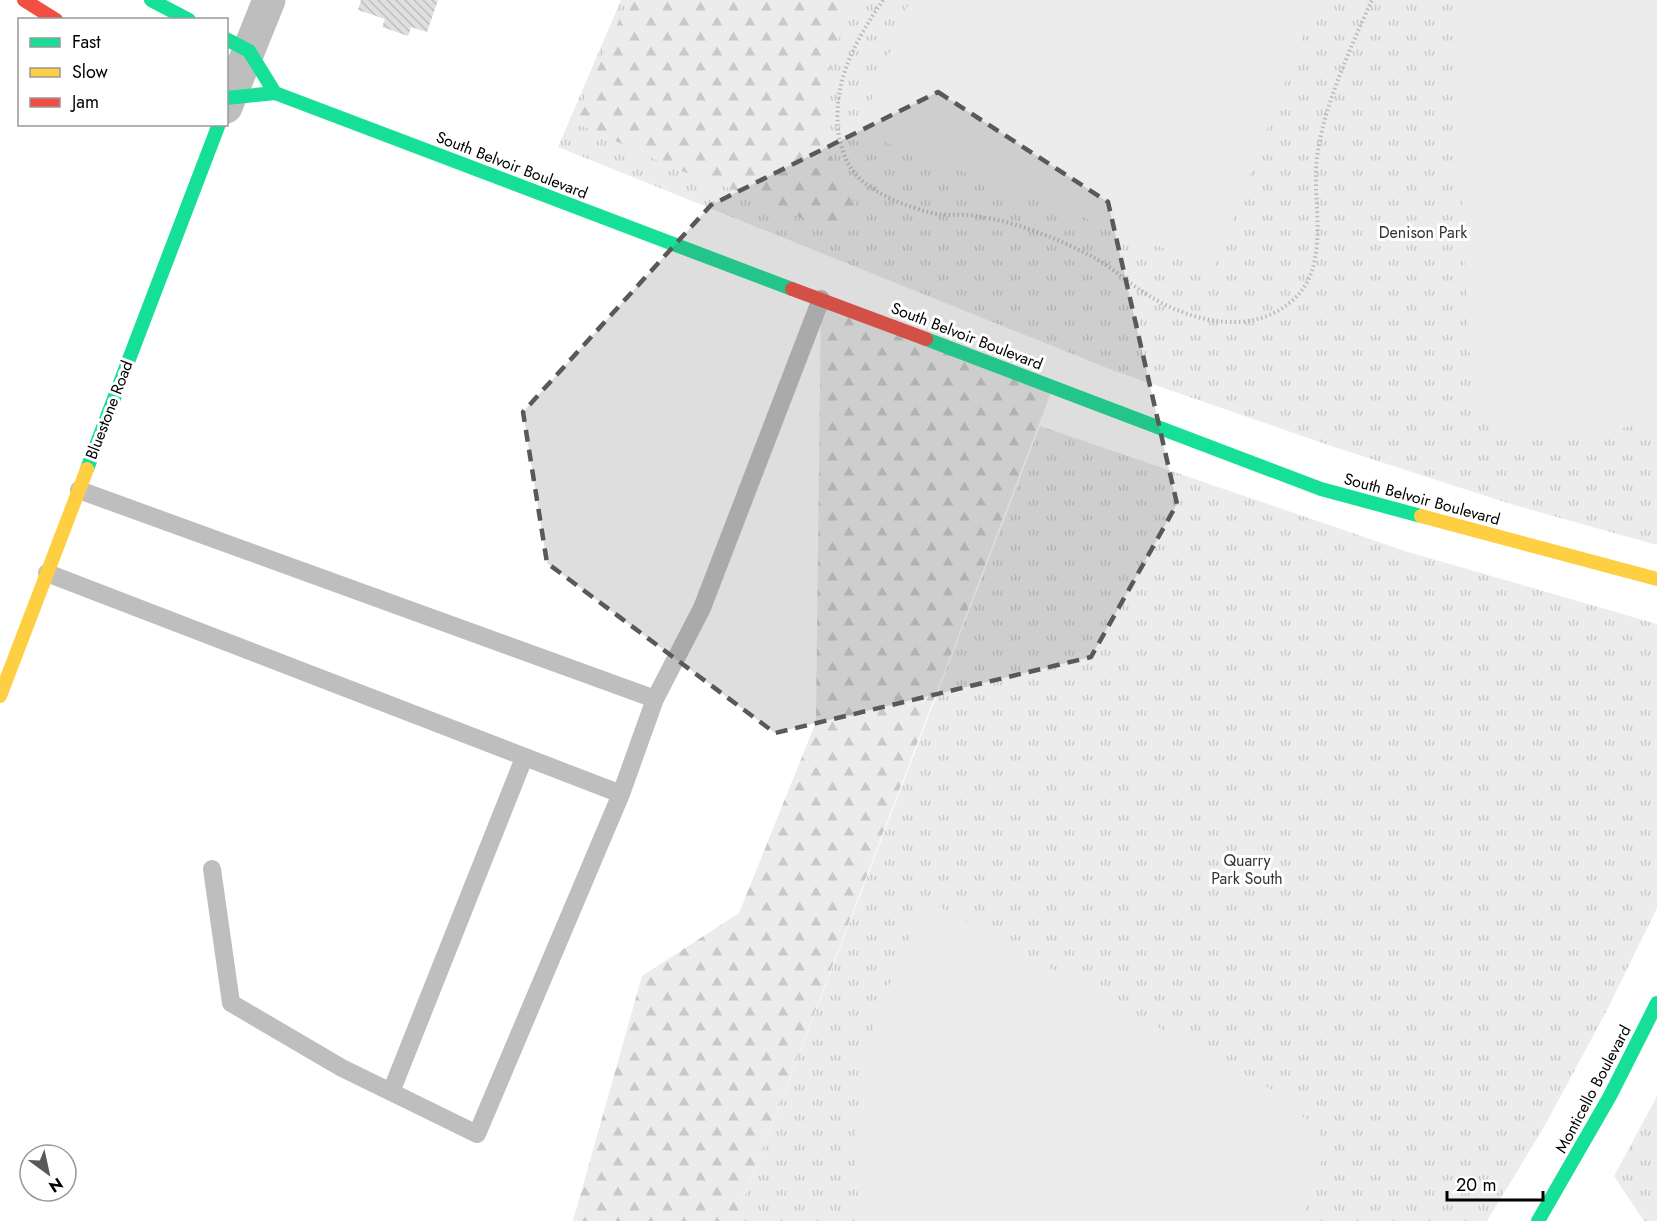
<svg xmlns="http://www.w3.org/2000/svg" width="1657" height="1221" viewBox="0 0 1657 1221" font-family="Jost,sans-serif">
<style>
.grass{fill:url(#grass-tufts)}
.forest{fill:url(#forest-firs)}
.pitch{fill:#ececec}
.building{fill:url(#building-back-hatch)}
.lines{fill:none;stroke-linecap:round;stroke-linejoin:round}
.path{stroke:#b9b9b9;stroke-width:4;stroke-dasharray:1.5 3;stroke-linecap:butt}
.lane{stroke:#bebebe;stroke-width:18}
.street{stroke:#bebebe;stroke-width:33}
.fast{stroke:#16e098;stroke-width:14}
.slow{stroke:#ffcf43;stroke-width:14}
.jam{stroke:#f24e42;stroke-width:14}
.marked{fill:#595959;fill-opacity:0.2;stroke:#595959;stroke-width:4.5;stroke-dasharray:12 8;stroke-linejoin:round}
.labels{text-anchor:middle;dominant-baseline:central;stroke-width:6;stroke-linejoin:round;paint-order:stroke}
.street-label{font-size:16px;fill:#000;stroke:#fff}
.park-label{font-size:16px;fill:#333;stroke:#fff}
</style>
<defs>
<pattern id="grass-tufts" width="24" height="20" patternUnits="userSpaceOnUse" patternTransform="scale(1.5)"><rect width="24" height="20" fill="#ececec"/><path d="M3 7l-1-3M5 7V3M7 7l1-3M15 17l-1-3M17 17v-4M19 17l1-3" fill="none" stroke="#c9c9c9"/></pattern>
<pattern id="forest-firs" width="22" height="20" patternUnits="userSpaceOnUse" patternTransform="scale(1.5)"><rect width="22" height="20" fill="#ececec"/><path d="M5 1l3.5 6h-7zM16 11l3.5 6h-7z" fill="#c9c9c9"/></pattern>
<pattern id="building-back-hatch" width="6" height="6" patternUnits="userSpaceOnUse" patternTransform="scale(1.5)"><rect width="6" height="6" fill="#dfdfdf"/><path d="M-1 5l2 2M0 0l6 6M5-1l2 2" fill="none" stroke="#bebebe"/></pattern>
</defs>
<rect width="100%" height="100%" fill="#fff"/>
<path class="grass" d="M621 0H1657V545L1514 505 1331 446 1112 370 558 147Z
M1040 426 1408 552 1657 624V908L1606 1012 1544 1127 1487 1221H735Z
M1657 1096V1221H1644L1614 1176Z"/>
<path class="forest" d="M628 0H851L830 68 819 135 840 173 856 206 832 235 776 205 676 169 574 122Z
M821 299 1053 387 735 1221H573L642 976 739 913 816 722Z"/>
<path class="pitch" d="M910 0H1317L1214 267 859 132Z
M1456 0H1657V415C1615 433 1562 449 1516 435 1501 430 1487 422 1473 416L1452 5Z
M930 902 1296 1103 1292 1110 1317 1125 1327 1152 1312 1178 1320 1183 1299 1221H862C841 1108 873 999 930 902Z"/>
<path class="building" d="M361 0H438L427 32 411 27 408 36 382 27 385 19 358 10Z"/>
<g class="lines">
<path class="path" d="M883 0C854 43 831 84 839 137 842 151 848 167 858 177 875 194 905 206 928 212 941 216 953 214 967 215 1009 219 1052 236 1089 255 1109 265 1126 281 1146 294 1189 321 1250 338 1293 300 1328 269 1315 214 1316 173 1316 123 1351 46 1372 0"/>
<path class="lane" d="M47 573 621 794 655 699 79 490
M655 699 702 608 821 299
M212 869 231 1003 342 1068 477 1134 621 794
M391 1092 524 758"/>
<path class="street" d="M226 107 269 0"/>
<path class="fast" d="M151 0 189 20
M226 39 249 51 275 93
M226 98 275 93 792 289
M926 339 1321 489 1421 516
M87 469 219 124
M1538 1221 1610 1096 1657 1003"/>
<path class="slow" d="M1421 516 1657 579
M0 696 87 469"/>
<path class="jam" d="M24 0 56 20
M792 289 926 339"/>
</g>
<path class="marked" d="M938 92 1108 202 1177 504 1091 657 775 733 547 563 523 412 711 205Z"/>
<g class="labels">
<g class="street-label">
<text transform="translate(512 165) rotate(21)">South Belvoir Boulevard</text>
<text transform="translate(967 336) rotate(21)">South Belvoir Boulevard</text>
<text transform="translate(109 410) rotate(-69)">Bluestone Road</text>
<text transform="translate(1422 499) rotate(15)">South Belvoir Boulevard</text>
<text transform="translate(1593 1089) rotate(-62)">Monticello Boulevard</text>
</g>
<g class="park-label">
<text x="1423" y="232">Denison Park</text>
<text x="1247" y="860">Quarry<tspan x="1247" dy="18">Park South</tspan></text>
</g>
</g>
<rect x="18" y="18" width="210" height="108" fill="#ffffff" stroke="#999999" stroke-width="1.5"/>
<rect x="30" y="38" width="30" height="9" fill="#16e098" stroke="#999999" stroke-width="1.5"/>
<text x="72" y="48" font-size="18" fill="#000000">Fast</text>
<rect x="30" y="68" width="30" height="9" fill="#ffcf43" stroke="#999999" stroke-width="1.5"/>
<text x="72" y="78" font-size="18" fill="#000000">Slow</text>
<rect x="30" y="98" width="30" height="9" fill="#f24e42" stroke="#999999" stroke-width="1.5"/>
<text x="72" y="108" font-size="18" fill="#000000">Jam</text>
<g transform="translate(48 1173) rotate(147)"><circle r="28" fill="#ffffff" stroke="#999999" stroke-width="1.5"/>
<path d="M0-4.5L10 22L0 15L-10 22Z" fill="#595959"/>
<text y="-9" font-size="16" font-weight="bold" text-anchor="middle" fill="#000000">N</text>
</g>
<path d="M1447 1191v9h96v-9" fill="none" stroke="#000000" stroke-width="3"/>
<text x="1456" y="1191" font-size="18" fill="#000000" stroke="#ffffff" stroke-width="4.5" paint-order="stroke">20 m</text>
</svg>
